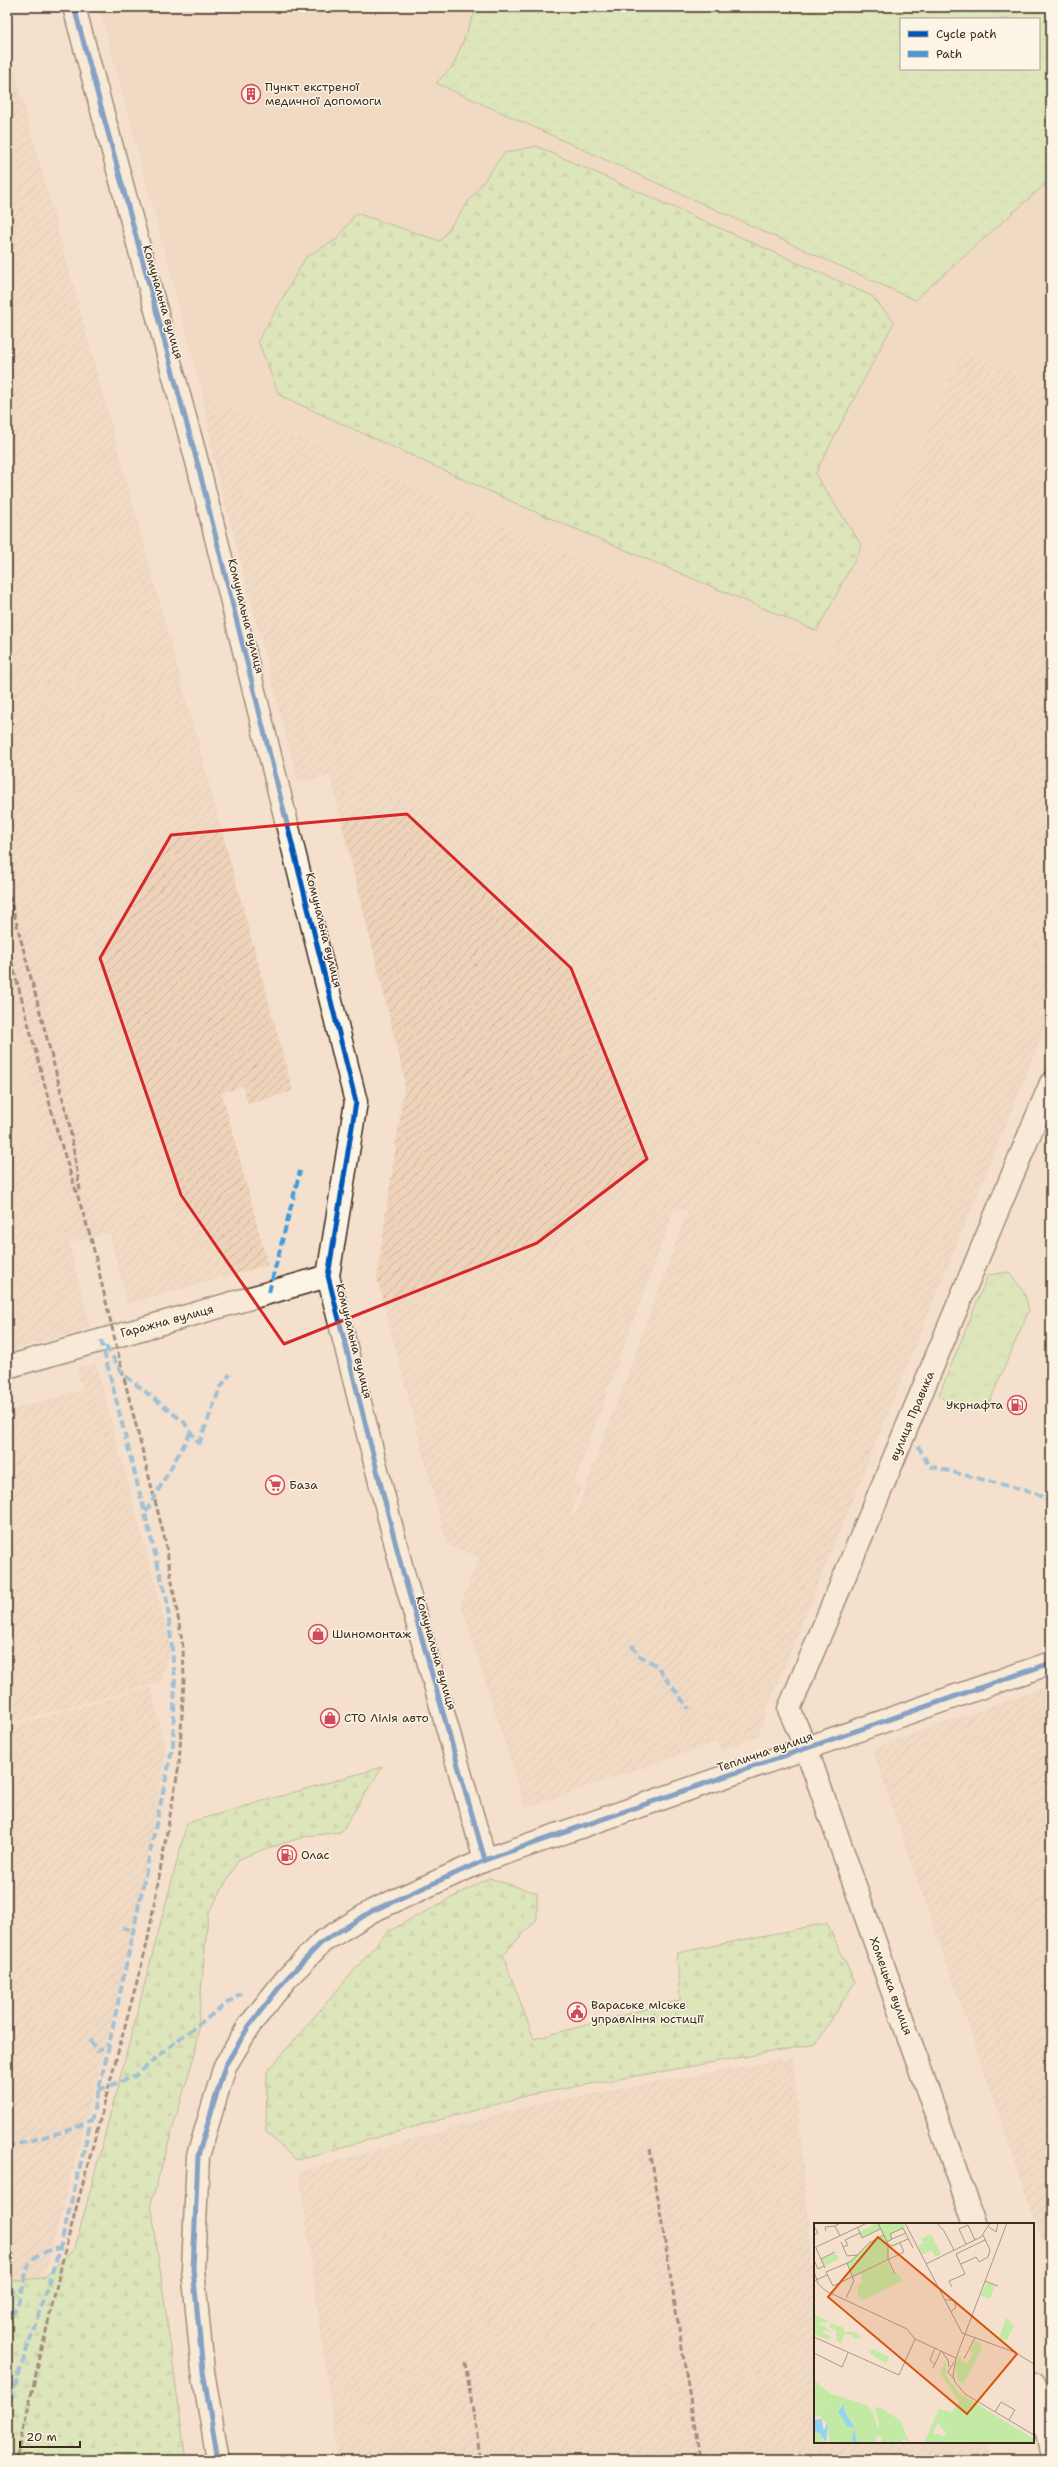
<svg xmlns="http://www.w3.org/2000/svg" width="1058" height="2467" viewBox="0 0 1058 2467" font-family="'Shantell Sans',sans-serif">
<style>
.built{fill:#eed2ba;fill-rule:evenodd}
.industrial{fill:url(#industrial-furrows);fill-rule:evenodd}
.grass{fill:url(#grass-tufts);stroke:#7e8a62}
.forest{fill:url(#forest-firs);stroke:#7e8a62}
.park{fill:url(#park-crowns);stroke:#7e8a62;fill-rule:evenodd}
.lines{fill:none;stroke-linecap:round;stroke-linejoin:round}
.minor-casing{stroke:#3b2a1e;stroke-width:25}
.minor{stroke:#fcf5e5;stroke-width:22}
.rail{stroke:#3b2a1e;stroke-width:3;stroke-dasharray:6 3;stroke-linecap:butt}
.quiet{stroke:#3f9ce0;stroke-width:4;stroke-dasharray:8 4;stroke-linecap:butt}
.cycleway-casing{stroke:#fcf5e5;stroke-width:8}
.cycleway{stroke:#0057b8;stroke-width:5}
.marked{fill:none;stroke:#d62828;stroke-width:3;stroke-linejoin:round}
.labels{text-anchor:middle;dominant-baseline:central;stroke-width:3;stroke-linejoin:round;paint-order:stroke}
.poi-label{font-size:12px;fill:#3b2a1e;stroke:#fcf5e5;text-anchor:start}
.street-label{font-size:12px;fill:#3b2a1e;stroke:#fcf5e5}
.inset-road{fill:none;stroke:#aa9786;stroke-width:1}
.view{fill:#d7540e;fill-opacity:0.15;stroke:#d7540e;stroke-width:2}
.inset-edge{fill:none;stroke:#3b2a1e;stroke-width:2}
</style>
<defs>
<pattern id="industrial-furrows" width="10" height="10" patternUnits="userSpaceOnUse"><rect width="10" height="10" fill="#eed2ba"/><path d="M-1 1l2-2M0 10L10 0M9 11l2-2" fill="none" stroke="#cdb49f"/></pattern>
<pattern id="grass-tufts" width="24" height="20" patternUnits="userSpaceOnUse"><rect width="24" height="20" fill="#c2eaa5"/><path d="M3 7l-1-3M5 7V3M7 7l1-3M15 17l-1-3M17 17v-4M19 17l1-3" fill="none" stroke="#a8c98e"/></pattern>
<pattern id="forest-firs" width="22" height="20" patternUnits="userSpaceOnUse"><rect width="22" height="20" fill="#c2eaa5"/><path d="M5 1l3.5 6h-7zM16 11l3.5 6h-7z" fill="#a8c98e"/></pattern>
<pattern id="park-crowns" width="20" height="18" patternUnits="userSpaceOnUse"><rect width="20" height="18" fill="#c2eaa5"/><path d="M2 6a3 3 0 1 1 6 0M12 15a3 3 0 1 1 6 0" fill="none" stroke="#a8c98e"/></pattern>
</defs>
<rect width="100%" height="100%" fill="#f4e0cc"/>
<filter id="ink" filterUnits="userSpaceOnUse"><feTurbulence type="fractalNoise" baseFrequency=".025" numOctaves="2"/><feDisplacementMap in="SourceGraphic" scale="8" xChannelSelector="R" yChannelSelector="G"/><feConvolveMatrix kernelMatrix="1 2 1 2 8 2 1 2 1" color-interpolation-filters="sRGB"/></filter>
<g filter="url(#ink)">
<path class="built" d="M99 7H1051V388L962 350 827 665 203 395ZM901 19H1039V69H901Z
M7 994 43 1140 7 1148Z"/>
<path class="industrial" d="M7 43 293 1091 248 1104 243 1086 222 1093 268 1265 127 1304 109 1233 69 1243 90 1328 7 1352V1148L43 1139 7 994Z
M962 350 1051 388V1014L767 1709 758 1736 721 1751 718 1742 525 1808 461 1604 479 1557 447 1544 377 1278 405 1080 330 776 298 782 213 457 203 395 826 665ZM675 1208 688 1210 575 1516 571 1514 582 1486 574 1483Z
M96 1364 171 1645 161 1682 7 1724V1411L82 1390 77 1368Z
M1051 1685V2265L872 1749Z
M151 1687 166 1754 135 1934 44 2278 7 2281V1727Z
M793 2058 815 2288V2442H988L992 2460H338L299 2172 536 2104Z"/>
<path class="grass" d="M1009 1272 1024 1292 1029 1310 989 1403 953 1409 939 1395 988 1275Z"/>
<path class="forest" d="M536 146 872 296 894 322 815 474 862 546 817 631 526 508 279 395 258 341 306 257 337 239 356 213 440 241 504 153Z
M382 1767 341 1832 307 1836 262 1850 239 1859 208 1914 196 2049 151 2203 186 2460H7V2281L44 2278 75 2248 187 1823Z
M489 1878 537 1893V1919L503 1955 534 2039 680 2000 677 1953 827 1923 855 1982 816 2044 529 2095 296 2160 266 2132 267 2072 387 1932Z"/>
<path class="park" d="M477 7H1041L1051 12V179L915 300 436 83 453 66ZM901 19H1039V69H901Z"/>
<g class="lines">
<g class="minor-casing">
<path id="minor" d="M74 7 199 469 356 1102 328 1276 402 1569 485 1860
M7 1367 328 1276
M975 2224 806 1748 789 1709 1051 1083
M1033 2386 1044 2417 1051 2452
M218 2460 203 2371 193 2269 198 2156 225 2066 249 2026 286 1979 322 1942 372 1911 485 1860 1051 1663"/>
</g>
<use href="#minor" class="minor"/>
<path class="rail" d="M7 887 69 1122 80 1190
M7 944 57 1131 91 1238 123 1374 165 1540 183 1647 184 1681 179 1765 147 1944 65 2250 16 2460
M650 2149 700 2460
M465 2362 481 2460"/>
<path class="quiet" d="M269 1292 300 1171
M106 1346 123 1374 184 1422 199 1444
M199 1444 220 1388 230 1374
M918 1446 929 1466 1035 1493 1051 1502
M146 1512 191 1432
M632 1645 638 1655 656 1665 689 1709
M122 1927 133 1931
M90 2040 97 2051 109 2044
M98 2090 134 2077 179 2039 241 1993
M7 2147 73 2129 92 2119
M7 2292 22 2290
M7 2326C11 2317 17 2308 20 2298 30 2268 21 2255 60 2248
M7 2410 60 2248 106 2059 173 1745 175 1678 167 1601 101 1340"/>
<g class="cycleway-casing">
<path id="cycleway" d="M74 7 199 469 356 1102 328 1276 402 1569 485 1860
M218 2460 203 2371 193 2269 198 2156 225 2066 249 2026 286 1979 322 1942 372 1911 485 1860 1051 1663"/>
</g>
<use href="#cycleway" class="cycleway"/>
</g>
</g>
<path d="M0 0H1058V2467H0ZM407 814 571 968 647 1159 537 1243 284 1344 181 1195 100 958 171 835Z" fill="#f4e0cc" fill-opacity=".55" fill-rule="evenodd"/>
<path class="marked" d="M407 814 571 968 647 1159 537 1243 284 1344 181 1195 100 958 171 835Z"/>
<defs>
<g id="building-ring" transform="scale(1)"><circle r="9.5" fill="#fcf5e5" stroke="#d1495b" stroke-width="1.5"/><path d="M-4-6H4V6H1V3H-1V6H-4ZM-2.5-4.3h1.7v1.8h-1.7ZM.8-4.3h1.7v1.8H.8ZM-2.5-1h1.7V.8h-1.7ZM.8-1h1.7V.8H.8Z" fill="#d1495b"/></g>
<g id="fuel-ring" transform="scale(1)"><circle r="9.5" fill="#fcf5e5" stroke="#d1495b" stroke-width="1.5"/><path d="M-5.5-6h7V0h2V4h1.3V-2.5L3-4.5l.8-.8L6-3V5H2.5V1h-1V6h-7ZM-4.2-4.7v3.2H.2V-4.7Z" fill="#d1495b"/></g>
<g id="supermarket-ring" transform="scale(1)"><circle r="9.5" fill="#fcf5e5" stroke="#d1495b" stroke-width="1.5"/><path d="M-6-5.5h2.5l.6 2H6L4.5 2H-2.5L-4.4-4H-6ZM-1.5 3.2a1.3 1.3 0 1 0 .1 0ZM3 3.2a1.3 1.3 0 1 0 .1 0Z" fill="#d1495b"/></g>
<g id="shop-ring" transform="scale(1)"><circle r="9.5" fill="#fcf5e5" stroke="#d1495b" stroke-width="1.5"/><path d="M-5-2.5h2.3a2.7 3.5 0 0 1 5.4 0H5L5.5 6h-11ZM-1.5-2.5h3a1.5 2.3 0 0 0-3 0Z" fill="#d1495b"/></g>
<g id="civic-ring" transform="scale(1)"><circle r="9.5" fill="#fcf5e5" stroke="#d1495b" stroke-width="1.5"/><path d="M-.6-6.5H3V-4.5H.6V-3L4-1V1h2V6H-6V1h2V-1L-.6-3ZM-1.2 2.5V6h2.4V2.5Z" fill="#d1495b"/></g>
</defs>
<g fill-rule="evenodd">
<use href="#building-ring" x="251" y="94"/>
<use href="#fuel-ring" x="1017" y="1405"/>
<use href="#supermarket-ring" x="275" y="1485"/>
<use href="#shop-ring" x="318" y="1634"/>
<use href="#shop-ring" x="330" y="1718"/>
<use href="#fuel-ring" x="287" y="1855"/>
<use href="#civic-ring" x="577" y="2012"/>
</g>
<g class="labels">
<g class="poi-label">
<text x="265" y="87">Пункт екстреної<tspan x="265" dy="14">медичної допомоги</tspan></text>
<text x="1003" y="1405" text-anchor="end">Укрнафта</text>
<text x="289" y="1485">База</text>
<text x="332" y="1634">Шиномонтаж</text>
<text x="344" y="1718">СТО Лілія авто</text>
<text x="301" y="1855">Олас</text>
<text x="591" y="2005">Вараське міське<tspan x="591" dy="14">управління юстиції</tspan></text>
</g>
<g class="street-label">
<text transform="translate(163 302) rotate(74)">Комунальна вулиця</text>
<text transform="translate(246 616) rotate(76)">Комунальна вулиця</text>
<text transform="translate(324 930) rotate(76)">Комунальна вулиця</text>
<text transform="translate(167 1321) rotate(-15)">Гаражна вулиця</text>
<text transform="translate(354 1341) rotate(76)">Комунальна вулиця</text>
<text transform="translate(912 1416) rotate(-67)">вулиця Правика</text>
<text transform="translate(436 1653) rotate(74)">Комунальна вулиця</text>
<text transform="translate(765 1752) rotate(-19)">Теплична вулиця</text>
<text transform="translate(891 1986) rotate(70)">Хомецька вулиця</text>
</g>
</g>
<g transform="translate(814 2223)">
<rect width="220" height="220" fill="#f4e0cc"/>
<path d="M117 11 127 31 121 34 118 27 108 32 104 23 110 20 107 16ZM17 171 53 182 59 189 63 204 66 203 68 214 63 213 61 220H43L40 204 30 187 32 182H27L33 203 40 205 39 220H15L14 202 6 193 0 192V178L14 182Z" fill="#c2eaa5"/>
<path d="M72 39H74L79 50 85 51 88 58 49 77 45 75 43 64 48 60 47 50ZM0 91 16 99 4 100 19 109 9 107V110L17 113 14 117 0 111ZM192 94 200 103 193 117 185 116ZM17 100 30 105V109H40L48 115 40 116 38 112 30 111 27 121 22 117V107L15 104ZM162 118 166 120 168 125 150 160H147L144 157 141 144 143 135 146 133 148 138 154 140 159 130 156 128ZM59 126 75 134 72 141 57 131 55 129ZM132 136V153L145 170 220 216V220H110L125 186 138 189 145 179 126 150ZM124 199 132 211 130 213 119 210ZM61 184 67 185 87 198 95 219 89 216 87 220H67L68 214ZM0 209 6 210 10 220H1Z" fill="#c2eaa5" fill-rule="evenodd"/>
<path d="M63 0H89L91 4 76 11 78 16 73 19 74 36 39 53 33 40 55 20 69 12 66 6 48 15 46 9ZM18 31H22L25 36 11 43 7 36ZM172 59 181 62 176 76 167 73Z" fill="#c2eaa5"/>
<path d="M0 157 17 171 18 175 14 182 0 178Z" fill="#c2eaa5"/>
<path d="M31 180 30 187 40 204 43 220H39L38 216 40 205 33 203 24 188ZM8 196 9 206H11L13 200 14 202 12 220 6 210 0 209V197Z" fill="#93d4f4"/>
<path class="inset-road" d="M26 0 21 3 26 13M64 0 74 21V36L81 51M91 0 148 110 200 129 220 141M123 0 130 8 140 27M193 0 142 135 139 152 141 159 151 171 220 212M0 3 4 10 0 12M175 4 182 9 184 0M44 5 48 15 66 6M12 8 11 4 21 3M70 12 55 20 38 38 12 49 19 63 90 29 86 20M78 16 92 10M27 19 33 33 43 32M73 19 78 16 76 11 89 5 99 25M74 21 78 23 94 16M152 21 145 6 154 2 161 17M29 24 34 22 31 17 46 10M0 25 53 0M2 25 11 45M7 36 21 29M0 37 4 46 10 43M112 41 167 14 176 0M147 41 162 34 165 39 174 34 176 27 169 12M0 48 4 61 12 68 93 106 101 116 142 135M0 58 13 52M171 58 184 63M138 64 135 58 151 51 142 31 171 17M32 75 40 58 33 40M131 77H140L142 84 137 89M0 114 85 152 101 116M121 125 116 137 121 142M128 129 134 137 135 144M0 130 28 144 34 130M150 136 161 115M119 145 127 128M140 156 134 149 140 139M181 189 187 179 201 187 195 197"/>
<path class="view" d="M64 14 203 131 153 191 14 74Z"/>
<rect width="220" height="220" class="inset-edge"/>
</g>
<rect width="1058" height="2467" fill="none" stroke="#fcf5e5" stroke-width="24"/>
<rect x="12" y="12" width="1034" height="2443" fill="none" stroke="#3b2a1e" stroke-width="1.5" filter="url(#ink)"/>
<rect x="900" y="18" width="140" height="52" fill="#fcf5e5" stroke="#afa495"/>
<rect x="908" y="31" width="20" height="6" fill="#0057b8" stroke="#afa495"/>
<text x="936" y="38" font-size="12" fill="#3b2a1e">Cycle path</text>
<rect x="908" y="51" width="20" height="6" fill="#3f9ce0" stroke="#afa495"/>
<text x="936" y="58" font-size="12" fill="#3b2a1e">Path</text>
<path d="M20 2441v6h60v-6" fill="none" stroke="#3b2a1e" stroke-width="2"/>
<text x="26" y="2441" font-size="12" fill="#3b2a1e" stroke="#fcf5e5" stroke-width="3" paint-order="stroke">20 m</text>
</svg>
